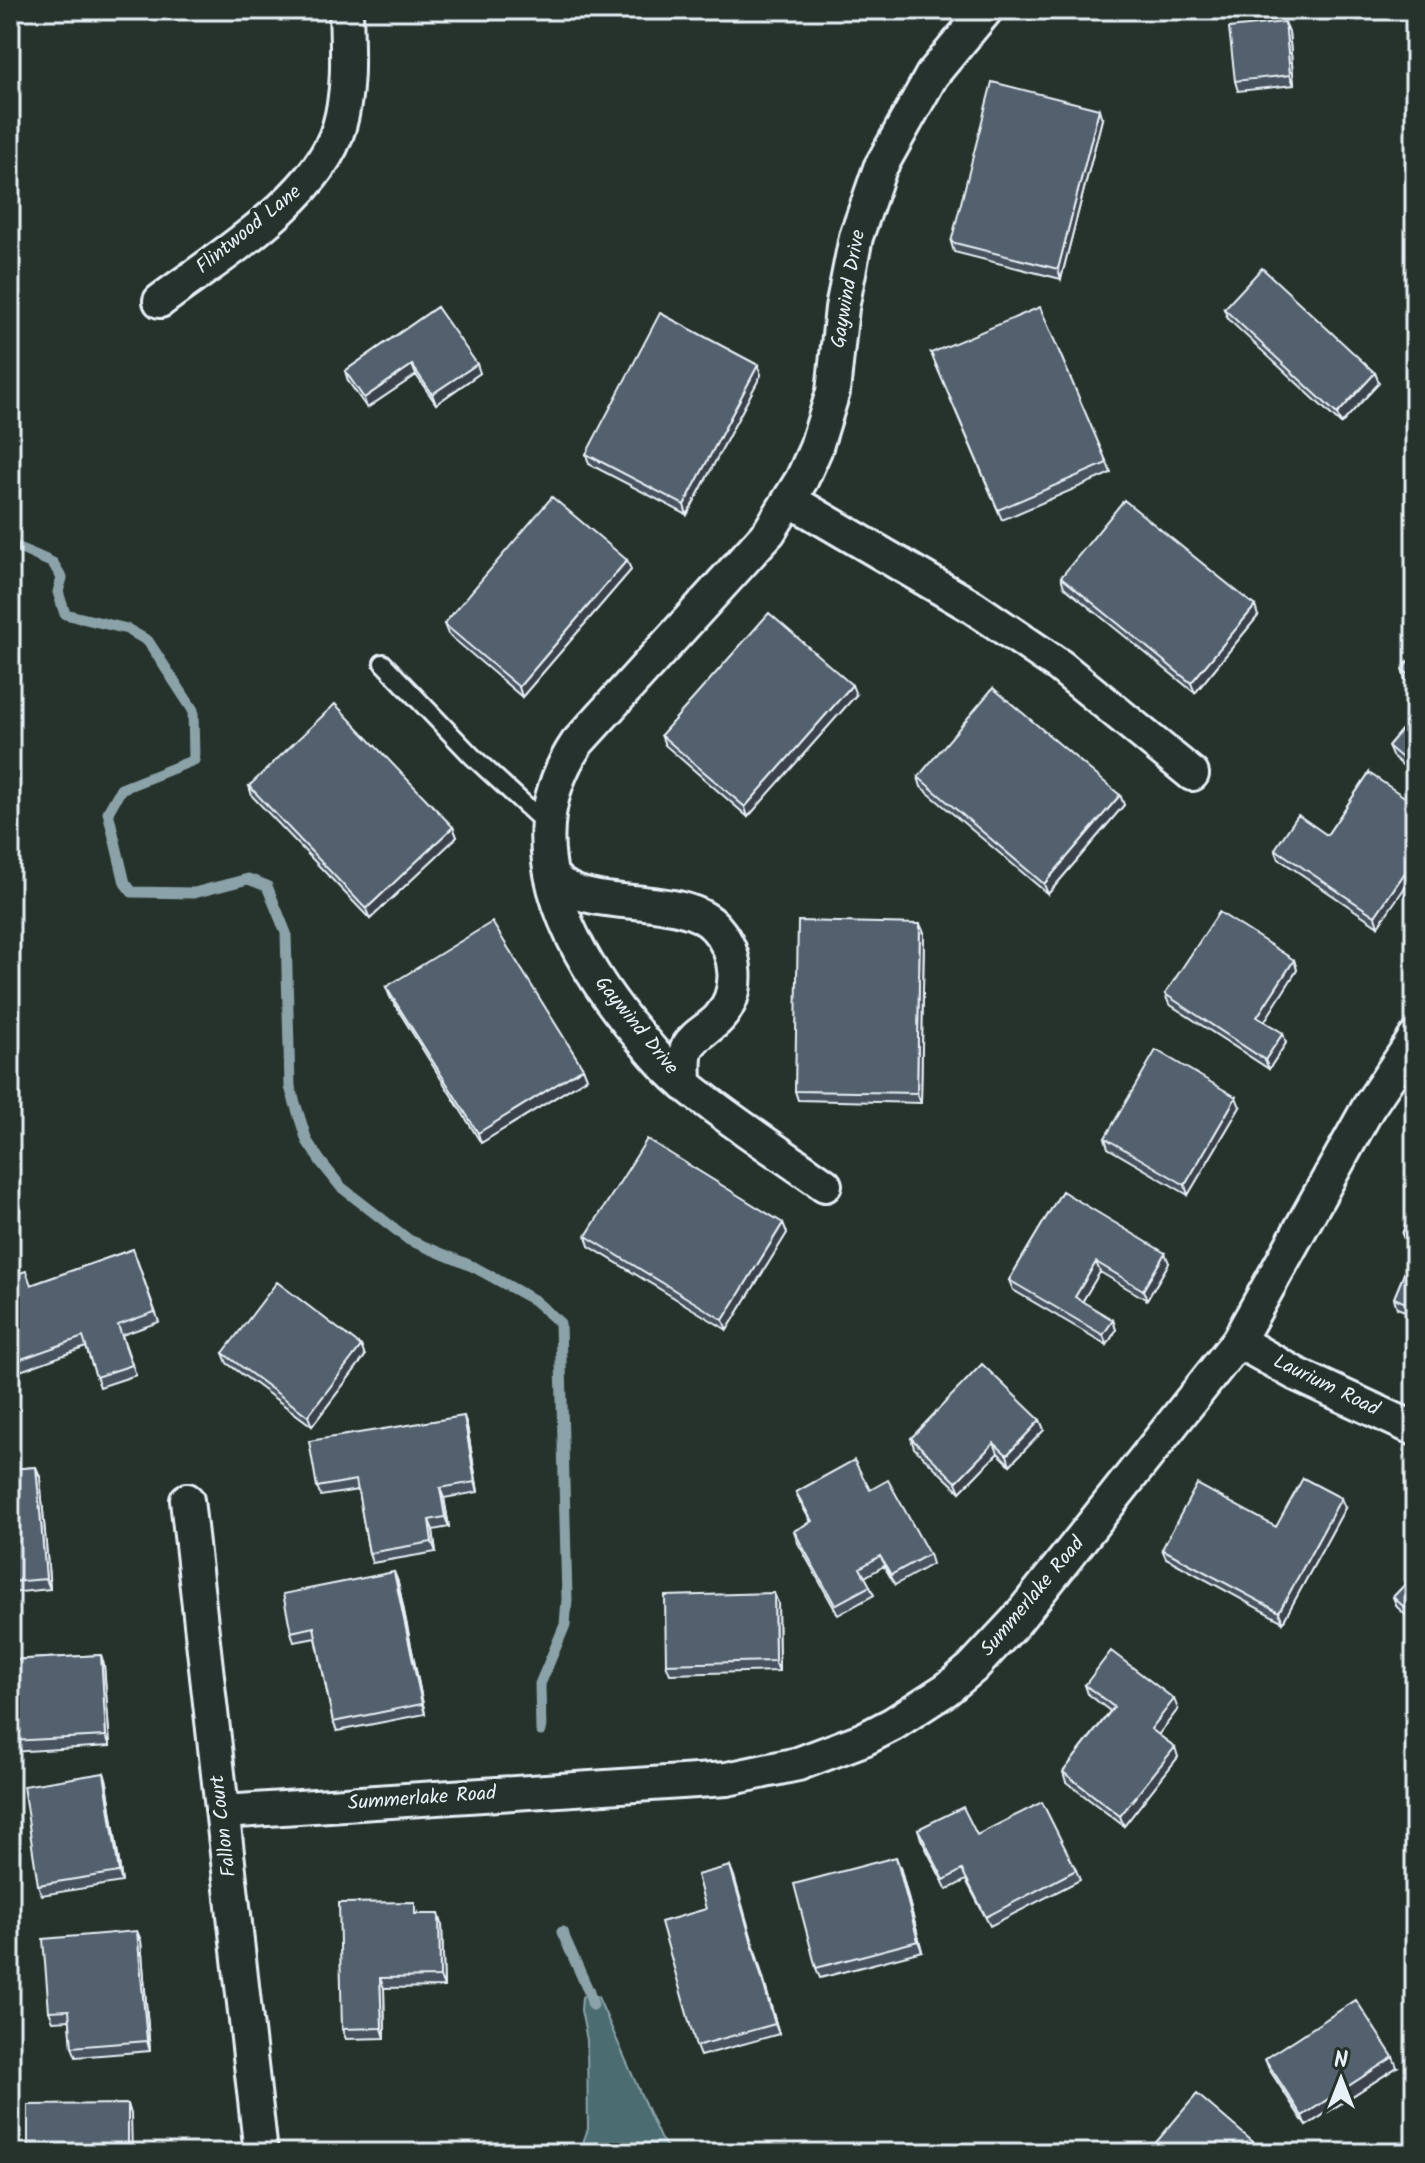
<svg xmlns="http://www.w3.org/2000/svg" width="1425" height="2163" viewBox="0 0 1425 2163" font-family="Kalam,sans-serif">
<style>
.water{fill:#4b6d72;stroke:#8aa2a8;stroke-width:2}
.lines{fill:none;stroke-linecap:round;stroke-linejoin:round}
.stream{stroke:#8aa2a8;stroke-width:11}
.service-casing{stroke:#e8f1f8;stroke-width:22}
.minor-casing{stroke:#e8f1f8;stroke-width:38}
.service{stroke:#26332d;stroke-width:16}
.minor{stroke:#26332d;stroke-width:32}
.wall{fill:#47535e;stroke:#e8f1f8;stroke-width:2}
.shaded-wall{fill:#3a434c;stroke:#e8f1f8;stroke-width:2}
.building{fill:#53606d;stroke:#e8f1f8;stroke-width:2}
.labels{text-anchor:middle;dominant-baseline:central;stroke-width:8;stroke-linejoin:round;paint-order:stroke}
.street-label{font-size:20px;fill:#e8f1f8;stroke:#26332d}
</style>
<rect width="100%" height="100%" fill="#26332d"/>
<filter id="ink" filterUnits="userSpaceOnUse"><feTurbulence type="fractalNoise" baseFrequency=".0125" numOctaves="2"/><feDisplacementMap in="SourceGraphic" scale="16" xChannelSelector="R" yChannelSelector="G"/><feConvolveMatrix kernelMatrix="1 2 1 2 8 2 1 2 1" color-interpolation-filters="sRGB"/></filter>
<g filter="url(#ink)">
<path class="water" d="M589 1992 598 1997 660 2138 672 2153H579L588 2129 587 2040 581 2010 582 1997Z"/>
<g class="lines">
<path class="stream" d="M10 544 53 563 62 578 58 592 65 614 127 629 148 641 193 710 194 760 121 789 108 812 125 883 132 892 194 893 248 879 267 886 286 933 290 1087 307 1141 321 1162 341 1187 409 1240 474 1267 534 1300 560 1323 567 1599 565 1625 540 1684 541 1731
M562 1932 589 1992 593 2005"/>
<g class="service-casing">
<path id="service" d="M383 663 472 756 546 824"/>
</g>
<g class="minor-casing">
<path id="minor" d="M160 301C217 258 318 198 339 127 350 89 347 49 346 10
M790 500 973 607 1060 666 1192 774
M554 878C558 882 563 886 569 889 606 909 688 894 716 928 738 953 742 992 719 1018 709 1029 694 1035 687 1048 683 1058 685 1074 685 1085
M825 1185C779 1152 730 1121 687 1086 665 1069 647 1045 629 1024 565 944 512 839 577 743L769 532 802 479 815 450 833 392 842 308 856 237 880 168 932 75 986 10
M1238 1341 1296 1374 1415 1429
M187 1500 261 2153
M223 1812 727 1779 798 1764 864 1739 893 1724 947 1689 972 1668 1016 1621 1238 1341 1368 1108 1415 1038"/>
</g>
<use href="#service" class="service"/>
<use href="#minor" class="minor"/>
</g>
<path class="wall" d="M1289 32 1294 85 1238 91 1235 81Z
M1102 119 1061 279 954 252 951 242Z
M437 307 480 373 436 404 416 375 367 408 348 381 345 371Z
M1224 309 1375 373 1379 383 1341 424 1228 319Z
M931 353 1107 463 1111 473 1002 520Z
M758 365 761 375 687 515 589 464 586 454Z
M627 560 631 570 522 697 448 634 444 624Z
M1061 577 1258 616 1195 693 1064 587Z
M1415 653V687L1405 679 1402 669Z
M856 695 748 817 665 745 661 735Z
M1415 714V776L1392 756 1388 746Z
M1369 773 1378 926 1279 859 1275 849 1327 835Z
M918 777 1120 795 1124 805 1048 894 921 787Z
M249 786 453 827 457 837 370 919 252 796Z
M924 933 921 1103 798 1100 795 1091Z
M1294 960 1297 970 1264 1021 1286 1043 1269 1069 1169 1004 1165 994Z
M386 987 583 1068 587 1078 481 1143 390 997Z
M1240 1107 1188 1195 1108 1148 1105 1138Z
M1062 1191 1169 1263 1147 1300 1100 1272 1082 1302 1113 1320 1116 1330 1107 1345 1013 1290 1009 1280Z
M1415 1202V1315L1397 1308 1394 1298 1415 1247 1406 1244 1402 1234Z
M783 1223 787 1233 727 1330 589 1246 586 1236Z
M133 1249 159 1322 122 1335 136 1375 100 1387 86 1347 12 1374 10 1369V1276L31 1285Z
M361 1346 365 1356 312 1426 227 1363 223 1353Z
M1040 1420 1044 1430 1010 1465 998 1453 960 1492 914 1448 911 1438Z
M467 1426 478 1492 444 1498 449 1527 433 1530 436 1552 372 1563 369 1553 358 1490 321 1496 317 1487Z
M36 1467 40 1477 50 1589 10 1593V1469Z
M870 1490 929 1554 932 1564 895 1585 884 1566 865 1577 874 1595 838 1615 797 1541 794 1531 811 1522 800 1502 796 1492Z
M1345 1508 1283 1622 1166 1558 1162 1549 1276 1527Z
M394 1572 398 1582 425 1714 337 1731 333 1722 316 1638 294 1642 291 1632Z
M1415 1574V1624L1397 1607 1393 1597Z
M778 1603 779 1671 670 1674 666 1664Z
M101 1655 104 1665 110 1746 10 1752V1660Z
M1085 1685 1178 1709 1158 1735 1178 1757 1124 1826 1066 1782 1063 1772 1110 1711 1088 1694Z
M104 1773 107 1783 122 1882 42 1895 38 1885Z
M918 1829 977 1835 1076 1870 1080 1880 990 1926 966 1880 947 1890 921 1839Z
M730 1866 779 2034 700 2056 696 2046 706 1909Z
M900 1867 922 1951 820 1978 816 1968Z
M418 1912 419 1914 442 1924 444 1987 384 1988 385 2038 346 2039 342 2029Z
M137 1931 141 1941 150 2051 76 2057 72 2047 70 2020 53 2021 49 2011Z
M1265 2059 1397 2067 1306 2126 1269 2069Z"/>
<path class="shaded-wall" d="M1285 22 1289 32 1294 85 1290 75Z
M1099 109 1102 119 1061 279 1058 269Z
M477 364 480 373 436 404 432 394Z
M412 365 416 375 367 408 364 398Z
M758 365 761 375 687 515 684 505Z
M1375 373 1379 383 1341 424 1337 414Z
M627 560 631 570 522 697 519 687Z
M1255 606 1258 616 1195 693 1191 683Z
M852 685 856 695 748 817 745 807Z
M1120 795 1124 805 1048 894 1044 884Z
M453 827 457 837 370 919 366 909Z
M1415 858V873L1378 926 1375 916Z
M920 924 924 933 921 1103 917 1093Z
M1294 960 1297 970 1261 1027 1257 1017Z
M1283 1033 1286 1043 1269 1069 1265 1060Z
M583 1068 587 1078 481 1143 478 1133Z
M1236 1097 1240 1107 1188 1195 1185 1185Z
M783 1223 787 1233 727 1330 723 1320Z
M1165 1253 1169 1263 1147 1300 1143 1290Z
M1096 1262 1100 1272 1079 1307 1075 1297Z
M1113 1320 1116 1330 1107 1345 1103 1335Z
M361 1346 365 1356 312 1426 308 1416Z
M464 1416 467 1426 478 1492 475 1482Z
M1040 1420 1044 1430 1010 1465 1007 1455Z
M994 1443 998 1453 960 1492 956 1482Z
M36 1467 40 1477 50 1589 46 1579Z
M440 1488 444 1498 449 1527 445 1517Z
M1341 1498 1345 1508 1283 1622 1279 1612Z
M429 1520 433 1530 436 1552 432 1542Z
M394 1572 398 1582 425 1714 422 1704Z
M774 1593 778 1603 779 1671 775 1661Z
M101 1655 104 1665 110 1746 106 1736Z
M1174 1699 1178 1709 1155 1739 1151 1729Z
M1175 1747 1178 1757 1124 1826 1120 1816Z
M104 1773 107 1783 122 1882 119 1872Z
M896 1857 900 1867 922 1951 918 1941Z
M730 1866 734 1876 779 2034 775 2024Z
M439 1914 442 1924 444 1987 440 1977Z
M137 1931 141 1941 150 2051 147 2041Z
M380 1978 384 1988 385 2038 382 2028Z
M1393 2057 1397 2067 1306 2126 1302 2116Z
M128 2104 131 2114 132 2153H128Z"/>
<path class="building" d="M1285 22 1290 75 1235 81 1229 28Z
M992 82 1099 109 1058 269 951 242Z
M1262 268 1375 373 1337 414 1224 309Z
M437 307 477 364 432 394 412 365 364 398 345 371Z
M1040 307 1107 463 998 510 931 353Z
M660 313 758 365 684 505 586 454Z
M552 497 627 560 519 687 444 624Z
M1124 500 1255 606 1191 683 1061 577Z
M769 613 852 685 745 807 661 735Z
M1415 653V680L1402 669Z
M993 688 1120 795 1044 884 918 777Z
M335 704 453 827 366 909 249 786Z
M1415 714V769L1388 746Z
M1369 773 1415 804V858L1375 916 1275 849 1298 815 1327 835Z
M1219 912 1294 960 1257 1017 1283 1033 1265 1060 1165 994Z
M798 921 920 924 917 1093 795 1091Z
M492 922 583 1068 478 1133 386 987Z
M1156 1050 1236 1097 1185 1185 1105 1138Z
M647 1139 783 1223 723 1320 586 1236Z
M1062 1191 1165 1253 1143 1290 1096 1262 1075 1297 1113 1320 1103 1335 1009 1280Z
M1415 1202V1239L1402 1234Z
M1415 1247V1307L1394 1298Z
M133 1249 155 1312 118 1325 132 1365 96 1377 83 1337 10 1363V1276L26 1271 31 1285Z
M277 1282 361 1346 308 1416 223 1353Z
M982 1364 1040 1420 1007 1455 994 1443 956 1482 911 1438Z
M464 1416 475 1482 440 1488 445 1517 429 1520 432 1542 369 1553 356 1480 317 1487 309 1441Z
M854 1460 870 1490 888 1480 929 1554 891 1575 880 1556 860 1568 870 1586 835 1605 794 1531 812 1521 796 1492Z
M36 1467 46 1579 10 1582V1469Z
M1303 1478 1341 1498 1279 1612 1162 1549 1197 1484 1276 1527Z
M394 1572 422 1704 333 1722 314 1627 291 1632 283 1594Z
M1415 1574V1617L1393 1597Z
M774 1593 775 1661 666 1664 665 1596Z
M1111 1651 1174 1699 1151 1729 1175 1747 1120 1816 1063 1772 1114 1707 1085 1685Z
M101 1655 106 1736 10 1741V1660Z
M104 1773 119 1872 38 1885 23 1786Z
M1042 1802 1076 1870 986 1917 962 1870 944 1880 918 1829 963 1807 977 1835Z
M896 1857 918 1941 816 1968 794 1884Z
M730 1866 775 2024 696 2046 661 1922 706 1909 697 1875Z
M415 1902V1914H439L440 1977 380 1978 382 2028 342 2029 339 1903Z
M137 1931 147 2041 72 2047 69 2010 49 2011 43 1939Z
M1356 2000 1393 2057 1302 2116 1265 2059Z
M1197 2094 1266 2153H1147Z
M128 2104V2153H28V2105Z"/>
</g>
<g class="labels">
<g class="street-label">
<text transform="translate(249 230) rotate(-39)">Flintwood Lane</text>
<text transform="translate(849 289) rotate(-80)">Gaywind Drive</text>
<text transform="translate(636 1026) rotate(51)">Gaywind Drive</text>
<text transform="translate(1326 1386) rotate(26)">Laurium Road</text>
<text transform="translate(1033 1597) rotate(-50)">Summerlake Road</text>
<text transform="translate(422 1799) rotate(-4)">Summerlake Road</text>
<text transform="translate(224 1826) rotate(-97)">Fallon Court</text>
</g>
</g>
<rect width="1425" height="2163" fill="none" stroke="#26332d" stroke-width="40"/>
<rect x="20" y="20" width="1385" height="2123" fill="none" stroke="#e8f1f8" stroke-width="3" filter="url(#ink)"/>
<g transform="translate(1341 2079)" stroke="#26332d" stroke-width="6" paint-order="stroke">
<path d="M0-6L14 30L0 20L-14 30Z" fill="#e8f1f8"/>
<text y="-12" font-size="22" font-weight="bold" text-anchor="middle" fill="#e8f1f8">N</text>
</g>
</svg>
